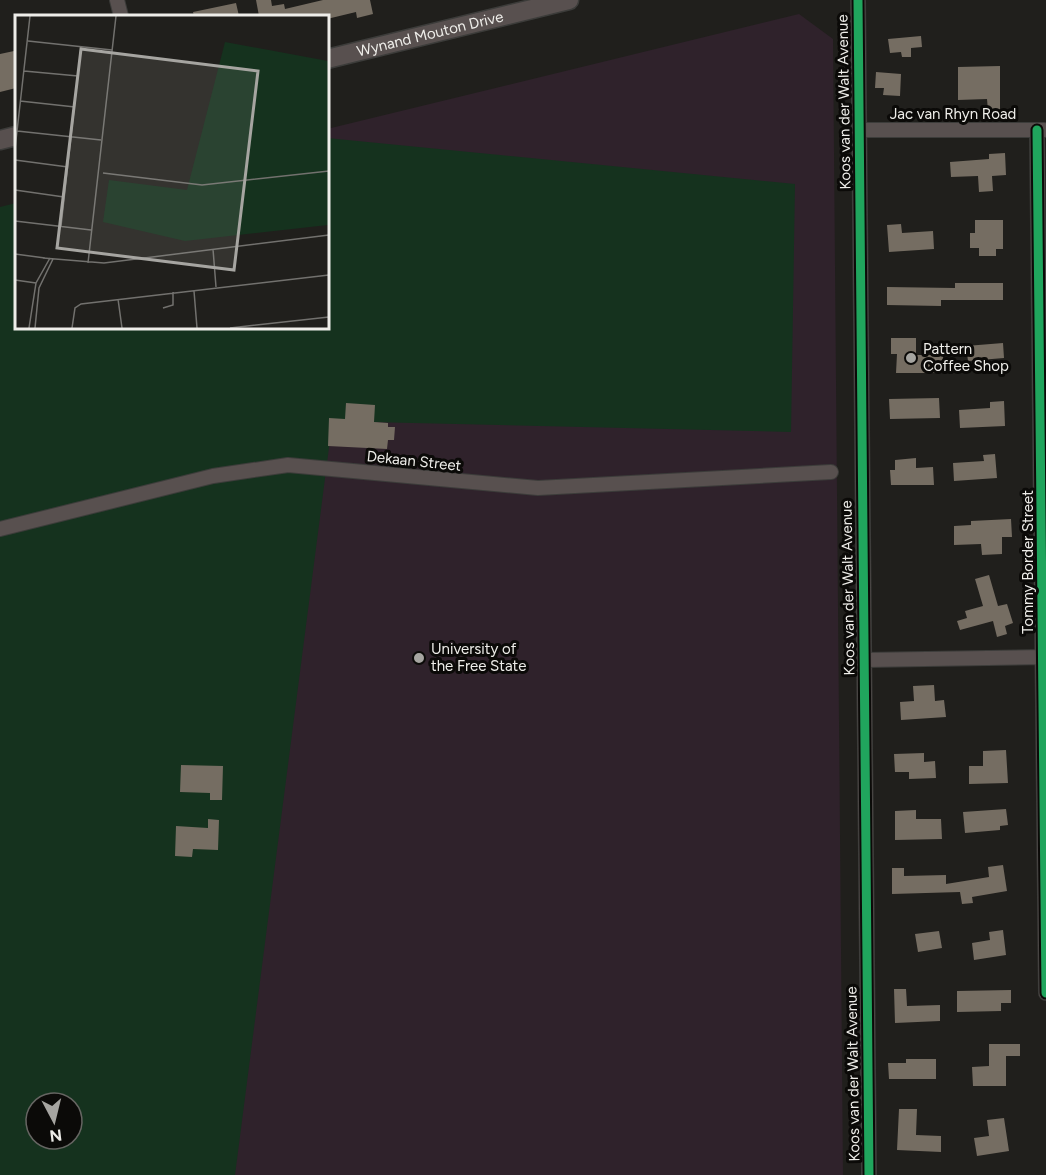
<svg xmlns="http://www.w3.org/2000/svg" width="1046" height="1175" viewBox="0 0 1046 1175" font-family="Figtree,sans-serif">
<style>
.education{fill:#2f222b;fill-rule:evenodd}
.green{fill:#15321e;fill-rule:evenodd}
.building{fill:#756d62}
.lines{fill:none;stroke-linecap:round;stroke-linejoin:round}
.minor-casing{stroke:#3c3c3a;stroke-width:16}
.tertiary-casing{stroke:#3c3c3a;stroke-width:21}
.minor{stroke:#58504f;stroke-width:14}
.tertiary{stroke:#58504f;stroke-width:18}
.cycleway-casing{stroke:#0b0a08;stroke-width:13}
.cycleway{stroke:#20a55d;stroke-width:9}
.poi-dot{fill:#a6a5a1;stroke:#0b0a08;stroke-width:2}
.labels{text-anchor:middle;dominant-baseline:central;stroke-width:6;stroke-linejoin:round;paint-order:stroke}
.street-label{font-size:15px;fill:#eeede9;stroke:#0b0a08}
.poi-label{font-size:15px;fill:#eeede9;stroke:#0b0a08;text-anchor:start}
.inset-road{fill:none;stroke:#72716e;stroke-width:1.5}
.view{fill:#a6a5a1;fill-opacity:0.15;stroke:#a6a5a1;stroke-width:3}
.inset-edge{fill:none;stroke:#eeede9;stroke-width:3}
</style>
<rect width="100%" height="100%" fill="#201f1c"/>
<path class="education" d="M799 14 833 39 843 1175H0V208L16 327H327V129ZM36 1103H72V1139H36Z"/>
<path class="green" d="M327 138 795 184 791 432 370 422 331 432 235 1175H0V207L16 203V327H327ZM36 1103H72V1139H36Z"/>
<path class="building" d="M256 0H271L272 6 284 4 285 9 323 0H370L373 14 357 18 356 12 327 19V16H259Z
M236 3 239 16H194L193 12Z
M921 36 922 47 911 48V57H902L901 52 890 53 888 39Z
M14 51 16 88 0 92V54Z
M1000 66V111H988L987 99 958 100V67Z
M876 72 901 74 900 96 883 95 884 88H875Z
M1005 153 1006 175 992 176 993 191 979 192 978 176 951 177 950 162 989 159V154Z
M975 220H1003V249H996V256H979V248H970V233H975Z
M901 224 902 233 933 231 934 249 889 252 887 225Z
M955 283H1003V300H941V306L887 305V287L955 288Z
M891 338H916V355H943V373H896L897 354H891Z
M1003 343 1004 358 968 361 966 346Z
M939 398 940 418 890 419 889 399Z
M1004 401 1005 426 960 428 959 410 990 408V402Z
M346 403 375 405 374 422 388 423V427H395L394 440H388L387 449 328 446 329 418 345 419Z
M995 454 997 478 954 481 953 463 984 461 983 455Z
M916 458V468L933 467 934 485H891L890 470H895V460Z
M1011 519 1012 537H1002V554L982 555 981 544 954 545V526L971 525V521Z
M989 575 998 606 1007 604 1013 623 1005 626 1007 634 997 637 993 621 960 630 957 621 967 618 965 611 983 606 975 579Z
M934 685 935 701 944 700 946 717 901 720 900 702 914 701 913 686Z
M1006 750 1008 783 969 784V766H983V751Z
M924 753V762L935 761 936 778 909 779V772H895L894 754Z
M181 765 223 766 222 800H210V793L180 792Z
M1006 809 1008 825 1000 826V830L965 833 963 812Z
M916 810V819H941L942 839 895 840V811Z
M208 819 219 820 218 850 193 849 192 857 175 856 176 826 208 828Z
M1003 865 1007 891 972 897 973 903 962 904 960 892 892 894V868H904V876L946 875V884L989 877 988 867Z
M1003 930 1006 955 974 960 972 943 990 940 989 932Z
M939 931 942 948 918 952 915 934Z
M894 989H906L907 1006 940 1005V1021L895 1023Z
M1011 990V1003H1001V1011L957 1012V991Z
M989 1044H1020V1056H1006V1086H973L972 1067 989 1066Z
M906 1059H936V1079H889L888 1063H906Z
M899 1109H917L916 1135 941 1136V1152L897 1150Z
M1004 1118 1009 1151 977 1156 974 1138 989 1136 987 1120Z"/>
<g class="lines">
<g class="minor-casing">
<path id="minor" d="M117 0 121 16
M858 0 869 1175
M860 130H1044
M1037 130 1046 993
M0 529 213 476 288 465 538 488 831 472
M865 660 1046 657"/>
</g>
<g class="tertiary-casing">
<g id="tertiary">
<path id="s1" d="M327 59 569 0"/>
<path d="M0 140 16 136"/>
</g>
</g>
<use href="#minor" class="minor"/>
<use href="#tertiary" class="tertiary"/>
<g class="cycleway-casing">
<path id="cycleway" d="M858 0 869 1175
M1037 130 1046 993"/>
</g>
<use href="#cycleway" class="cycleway"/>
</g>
<g class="poi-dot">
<circle cx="911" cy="358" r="6"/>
<circle cx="419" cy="658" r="6"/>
</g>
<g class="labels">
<g class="street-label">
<text stroke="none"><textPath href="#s1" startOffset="106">Wynand Mouton Drive</textPath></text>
<text transform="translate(844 102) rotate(-91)">Koos van der Walt Avenue</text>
<text x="953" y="114">Jac van Rhyn Road</text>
<text transform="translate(414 461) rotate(6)">Dekaan Street</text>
<text transform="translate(1028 562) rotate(-90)">Tommy Border Street</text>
<text transform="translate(848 588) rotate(-91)">Koos van der Walt Avenue</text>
<text transform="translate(853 1074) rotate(-91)">Koos van der Walt Avenue</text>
</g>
<g class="poi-label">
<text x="923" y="349">Pattern<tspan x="923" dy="17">Coffee Shop</tspan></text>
<text x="431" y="649">University of<tspan x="431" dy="17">the Free State</tspan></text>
</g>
</g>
<g transform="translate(15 15)">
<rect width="314" height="314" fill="#201f1c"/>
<path d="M210 27 313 46V210L170 226 88 207 94 165 172 175Z" fill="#15321e"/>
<path class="inset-road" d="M13 26 97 35M9 56 63 61M5 86 60 92M2 116 86 125M0 134 15 1M0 145 53 152M88 158 187 170 314 156M0 175 49 182M0 206 76 215M46 211 66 32M198 234 201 272M0 239 30 243M28 243 89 248 314 220M73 248 101 1M0 265 21 268M179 276 182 313M103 284 107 313M148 293 158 290V277M14 313 21 268 35 243M20 313 24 273 38 244M57 313 60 293 66 289 314 260M215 313 314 302"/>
<path class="view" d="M66 34 243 56 219 255 42 233Z"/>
<rect width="314" height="314" class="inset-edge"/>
</g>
<g transform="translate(54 1121) rotate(173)"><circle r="28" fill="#0b0a08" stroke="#666562" stroke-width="1.5"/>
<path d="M0-4.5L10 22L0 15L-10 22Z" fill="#a6a5a1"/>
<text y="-9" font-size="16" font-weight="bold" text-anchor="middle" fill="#eeede9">N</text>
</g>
</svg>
